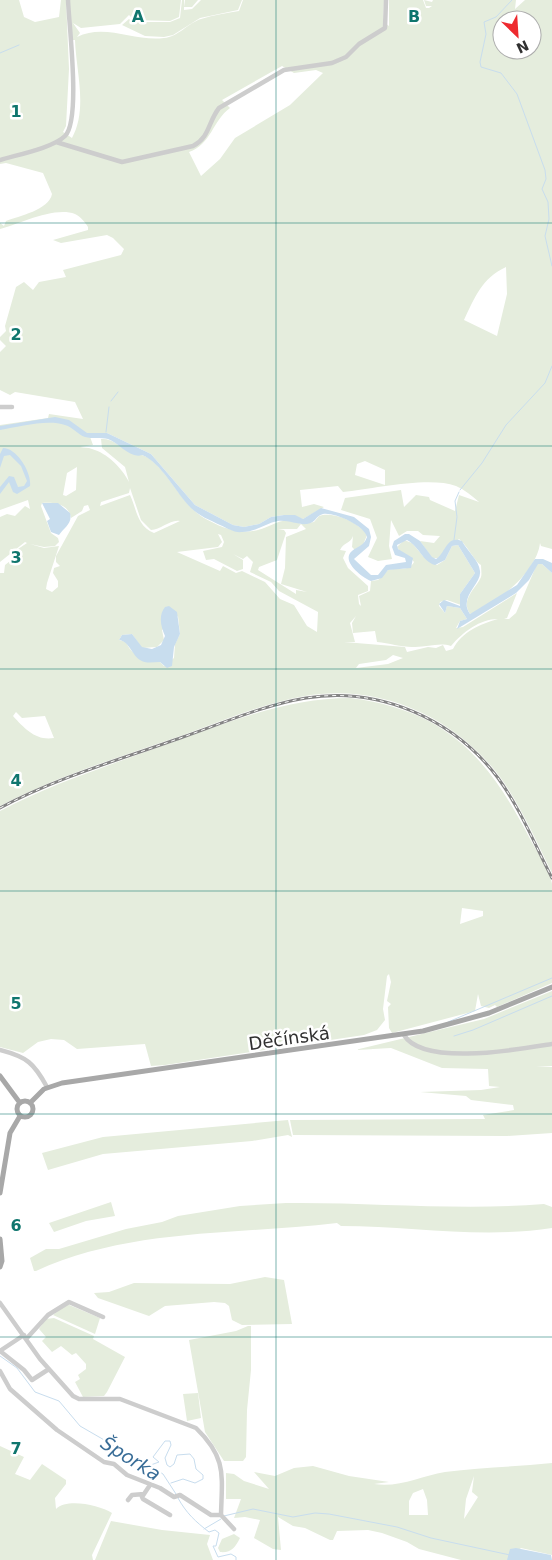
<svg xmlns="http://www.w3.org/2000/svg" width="552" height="1560" viewBox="0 0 552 1560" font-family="'DejaVu Sans',sans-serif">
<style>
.green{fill:#e5eddd;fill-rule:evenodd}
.water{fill:#c8ddee}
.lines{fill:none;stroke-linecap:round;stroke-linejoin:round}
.stream{stroke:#c8ddee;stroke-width:1}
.minor{stroke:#cdcdcd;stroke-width:4.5}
.major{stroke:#a8a8a8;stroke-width:5}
.rail-casing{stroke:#858585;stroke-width:3}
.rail{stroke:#fff;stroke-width:1;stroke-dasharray:4;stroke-linecap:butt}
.grid{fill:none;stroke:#0f766e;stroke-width:1;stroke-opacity:0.55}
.labels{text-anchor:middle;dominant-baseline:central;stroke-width:5;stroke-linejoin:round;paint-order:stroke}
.street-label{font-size:18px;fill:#303030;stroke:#fff}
.water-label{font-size:19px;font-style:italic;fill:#396d97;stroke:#fff}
.grid-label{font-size:16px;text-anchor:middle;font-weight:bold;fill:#0f766e;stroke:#fff;stroke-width:5;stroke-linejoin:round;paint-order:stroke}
</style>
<rect width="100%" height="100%" fill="#fff"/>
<path class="green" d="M0 0H19L24 17 35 22 59 17 61 0H66L69 69 66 126 63 132 72 138C88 109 76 71 75 40H71L69 0H181L179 17 170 21 134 20 129 15 120 24 81 28 73 23 80 33 77 37C105 23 135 42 164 38 178 37 188 23 201 19 214 15 227 13 239 11L243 0H384L383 22 389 26V0H423L426 8H429L432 6H426L424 0 432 2 433 0H516L515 9 525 0H552V549L541 546 540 543C537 572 496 605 470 614 460 599 476 589 481 577 482 574 481 569 481 565 475 562 467 545 459 539L438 558H432L420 541 434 543 440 536 423 535 418 531H407L399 536 391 520 389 546 392 559 378 561 368 557 377 538 370 519 341 510 345 498 401 490 404 507 416 495 429 497 430 500 455 511 459 495 479 502C472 496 465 490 456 486 429 476 373 489 343 492L338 486 300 490 302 507 314 504 324 507 303 519 284 515 271 517 259 524 244 527 233 525 195 505 151 454 107 433 89 434 93 445 80 447C84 448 88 447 92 449 107 453 122 468 129 482L125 467 102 448 101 439C112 438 119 446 128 451 135 454 143 454 150 459 171 475 180 503 204 518 220 527 239 535 258 530 274 526 282 515 301 524L297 529H278L284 530 286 533 277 560 259 567 258 570 296 594V590L307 592 281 584 285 568 286 537 306 529 301 524 314 522 319 516C333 511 359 522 367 535L363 545 355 550 352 547 353 536C351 543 343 543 340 550L346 551 343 558 348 568 368 586V591L358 595 359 604 361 606 359 596 370 591 371 581 378 580 388 570C398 567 409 572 414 562 408 554 400 553 397 547L404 540 412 543 423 556 437 565 445 560 452 546 458 545 475 573 460 594 461 605 447 600 440 602 439 606 445 613 447 606 460 608 467 619 460 621 456 628 463 627 517 593 507 618 504 619H509L516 613 537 564H542L552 573V873C536 841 521 806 500 777 455 717 380 683 305 696 264 703 225 720 186 734 123 756 59 775 0 806V573H4L5 565 19 554 18 549 27 543 25 542 0 562V517L7 514 15 516 25 506 30 509 28 500 0 510V425L48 418 49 414 83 419 75 402 15 392 10 395 0 390V352L6 346 0 340V337L6 331 5 326 16 287 24 282 33 290 39 282 66 277 63 270 121 255 124 249 113 238 107 235 61 243 53 240 88 230V227C85 222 80 216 75 214 54 206 17 225 0 229V223L4 226 6 221C19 216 49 210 52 194L43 173 6 163 0 164ZM502 20H532V50H502ZM282 66 294 73 316 70 323 73 290 105 235 138 220 159 201 176 189 152C211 145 213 120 230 108L222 100ZM506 267 507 294 497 336 464 320C475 297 482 278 506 267ZM365 461 385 470V485L355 475 357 464ZM77 467 76 490 66 496 63 495 67 473ZM130 488 141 520 151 530C161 530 170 519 180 521L154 533C137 526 137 510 130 495L100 506 101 502 129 493ZM42 503C54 502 69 504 71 518L82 511 84 506 88 505 90 510 78 516 56 556V562L60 566 54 568 53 573 58 581V587L52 592 46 589 47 583 59 546 44 548 30 544 44 547 55 546 59 542 58 538 51 533 41 506ZM218 534 221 535 224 542 222 547 203 551 206 560 214 559 237 571 243 569V560L233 554 243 559 247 556 253 562 250 572 271 582 279 591 318 612 317 632 307 626 294 605 280 599 265 582 242 571 236 573 223 566 220 571 177 552 218 547 222 542ZM178 616 180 634 175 644 174 658 164 666 160 662C146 662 131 655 126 642L119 640 122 635 132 634 142 648 157 647 164 640 162 630ZM356 616 352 623 353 633 375 631 377 642C389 643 401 647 412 647 426 648 438 642 451 646 463 632 480 619 498 619 480 624 462 632 453 649L446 651 443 645 436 648 428 647 407 652 405 647 344 642H355L350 623ZM393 655 403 658 388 664 356 668 359 664 386 660ZM16 712 22 718 45 716 54 738C36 741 25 729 13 716Z
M182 0H184V7L185 0H198L192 7H184V10L192 9 201 0H242L238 10 200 18 173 35 164 37 145 36 122 25 129 19 132 22H170L180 18Z
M350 698C445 710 487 756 529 837 535 849 551 872 552 884 552 916 552 951 552 983L497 1007 495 1005 489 1008 481 1006 478 994 475 1011 392 1033 389 1028 388 1007 391 1004 387 1001 391 982 389 974 387 976 383 1009 385 1020 377 1030 364 1035 165 1065 151 1066 145 1044 77 1049 64 1040 51 1039 38 1042 23 1053 0 1047V811C51 784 105 767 159 747 222 725 283 698 350 698ZM462 908 483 911V916L460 924Z
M552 991V1066L536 1067H552V1133L507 1136 293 1135 290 1120 485 1119 483 1115 514 1110 513 1105 471 1100 466 1096 420 1092 481 1090 500 1087 489 1086 488 1069 442 1068 391 1048 355 1050 484 1019Z
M288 1120 292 1137 288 1135 252 1141 103 1154 48 1170 42 1153 103 1137Z
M111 1202 115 1216 86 1221 54 1232 49 1223Z
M286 1203C372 1202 458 1211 544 1204L552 1207V1228C481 1239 412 1226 341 1226L337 1223C237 1235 130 1228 36 1271H34L30 1258 46 1249H59L126 1229 162 1222 178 1216 240 1206Z
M265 1277 284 1280 292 1324 242 1325 232 1320 229 1306 225 1303 214 1302 165 1306 149 1316 98 1298 94 1293 109 1292 134 1283 230 1284Z
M67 1304 100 1318 95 1334 53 1315Z
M54 1318 94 1336 93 1339 125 1357 107 1392 104 1396 83 1397 75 1382 80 1379 78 1375 86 1369V1364L76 1353 72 1355 61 1346 52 1352 42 1341 46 1337 39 1329 46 1319Z
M248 1326H251V1370L247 1410 246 1457 243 1461H224L205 1432 189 1340 236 1331Z
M198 1393 201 1418 187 1421 183 1394Z
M0 1446 24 1457 15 1474 30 1480 42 1464 66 1480V1484L55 1498 56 1509C67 1498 99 1505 112 1513L92 1555 93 1560H0Z
M552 1463V1555L521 1548 507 1560H461L419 1549 407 1542 382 1533 368 1530 337 1531 333 1540H330L305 1528 293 1526 278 1517 281 1550 273 1549 254 1538 260 1520 245 1517 234 1518 241 1499H226V1473L234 1474 244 1481 269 1489 254 1472 275 1476 294 1468 313 1466 349 1476 389 1482 374 1484C399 1488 421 1476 445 1472 480 1467 516 1467 552 1463ZM474 1476 472 1492 478 1497 464 1519 466 1499ZM423 1489 427 1500 428 1515H409V1501L413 1493Z
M111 1521 162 1530 210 1535 207 1544 213 1560H95Z
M234 1534 240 1538C235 1548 231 1553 220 1552L218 1548 222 1539Z"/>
<path class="water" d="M55 417 69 420 87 433H107L151 454 195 505 233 525 244 527 259 524 271 517 284 515H295L303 519 321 508 354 517 369 529 371 537 369 546 354 559 371 575H378L386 565 406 562 405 558 395 555 392 547 394 541 405 534H409L420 541 432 557 436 559C446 553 446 535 462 541 467 551 479 560 480 571 482 584 458 597 470 614L517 585 535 559H543L552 563V573L542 564H538L529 580 516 593 457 629 460 621 467 619 460 608 447 606 445 613 439 604 444 600 460 606V594L475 573 458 545 452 546 445 560 435 565C422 561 419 546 407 540L397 545 398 549 413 558 411 568 388 570 382 578 371 581C363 578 340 561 352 551 358 546 364 546 367 537 364 525 334 512 323 514 315 516 316 523 307 524 298 525 289 520 278 521 266 523 256 532 242 532 234 533 227 528 220 525 210 520 199 516 191 508 176 493 161 462 142 455 130 459 119 443 108 439 101 437 92 439 85 437 78 435 73 427 65 425 47 419 19 427 0 430V426Z
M3 448C17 448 32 473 30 486L17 494 13 492 9 482 0 494V487L9 476 14 477 18 487 24 486 27 481 21 466 10 455 4 456 0 468V454Z
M42 503H58L70 513C73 523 64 528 59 535L51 532 47 521 50 519Z
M169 606 177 612 180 634 174 647 172 666 167 668 160 662C153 662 146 664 140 660 132 655 129 641 119 640L122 635 132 634 142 647 152 649 161 645 165 636C161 627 158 616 165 607Z
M516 1548 551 1555 552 1560H507L510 1549Z"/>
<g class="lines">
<path class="stream" d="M512 0 496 17 484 22 486 34 480 62 481 67 501 73 517 94 545 170 546 179 542 189 548 202 549 219 545 236 552 266
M0 53 19 45
M111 401 118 392
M106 432 109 407
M460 490 482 463 506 425 545 383 552 366
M454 540 457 517 455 501 459 492
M448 1022 552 978
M454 1036 473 1030 552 996
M0 1356 17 1368 35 1392 59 1401 80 1426 163 1474 176 1494
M148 1466 159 1462 153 1457 165 1441H170L171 1445 165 1458 167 1465 170 1467 174 1464 177 1455 190 1454 194 1459 196 1469 203 1475V1479L195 1483 183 1479 171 1483
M178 1498C186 1513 196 1522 209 1532L215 1530 219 1533 216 1546H213L218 1557 231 1554 236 1557V1560
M224 1516 253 1509 293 1517 315 1513 329 1514 397 1527 431 1538 510 1555
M204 1529 221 1519"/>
<path class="minor" d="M56 142 122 162 193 146C210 137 208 122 219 108L284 70 332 63 346 57 359 44 385 28 386 0
M0 160C16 155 53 148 65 136 81 120 69 26 68 0
M0 407H12
M404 1035C423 1067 520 1049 552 1044
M0 1050C27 1057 34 1063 47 1087
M0 1303 40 1359 73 1396 79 1399H120L196 1428C227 1458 222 1475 221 1515
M24 1335 0 1351 24 1370 32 1380 49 1369
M27 1338 48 1315 69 1302 103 1317
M0 1371 10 1389 57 1430 104 1462 114 1464 127 1475 160 1488 174 1497 180 1495 211 1515H221
M150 1485 142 1497 143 1499 170 1515
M128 1500 132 1495 144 1494
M221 1515 234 1529"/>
<path class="major" d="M0 1076 20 1103
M17 1109a8 8 0 1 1 16 0a8 8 0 1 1-16 0Z
M30 1103 44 1089 62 1083 423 1031 489 1013 552 987
M0 1193 10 1133 20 1116
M0 1239 2 1261 0 1267"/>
<g class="rail-casing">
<path id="rail" d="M0 808C58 777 122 759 183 737 223 723 264 705 306 698 379 686 454 719 498 778 520 808 535 845 552 878"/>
</g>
<use href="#rail" class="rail"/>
</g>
<path class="grid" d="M276 0V1560M0 223H552M0 446H552M0 669H552M0 891H552M0 1114H552M0 1337H552"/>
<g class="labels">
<g class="street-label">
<text transform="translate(289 1038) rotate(-8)">Děčínská</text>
</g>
<g class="water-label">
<text transform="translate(131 1458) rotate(32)">Šporka</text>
</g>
</g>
<g class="grid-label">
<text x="138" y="22">A</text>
<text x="414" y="22">B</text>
<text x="16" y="117">1</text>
<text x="16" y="340">2</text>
<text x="16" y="563">3</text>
<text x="16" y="786">4</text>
<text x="16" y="1009">5</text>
<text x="16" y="1231">6</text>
<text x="16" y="1454">7</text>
</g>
<g transform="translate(517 35) rotate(155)"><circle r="24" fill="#ffffff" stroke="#acacac"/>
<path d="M0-4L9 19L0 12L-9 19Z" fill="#ee2a2f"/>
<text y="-8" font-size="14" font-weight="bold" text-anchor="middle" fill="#303030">N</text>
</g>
</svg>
